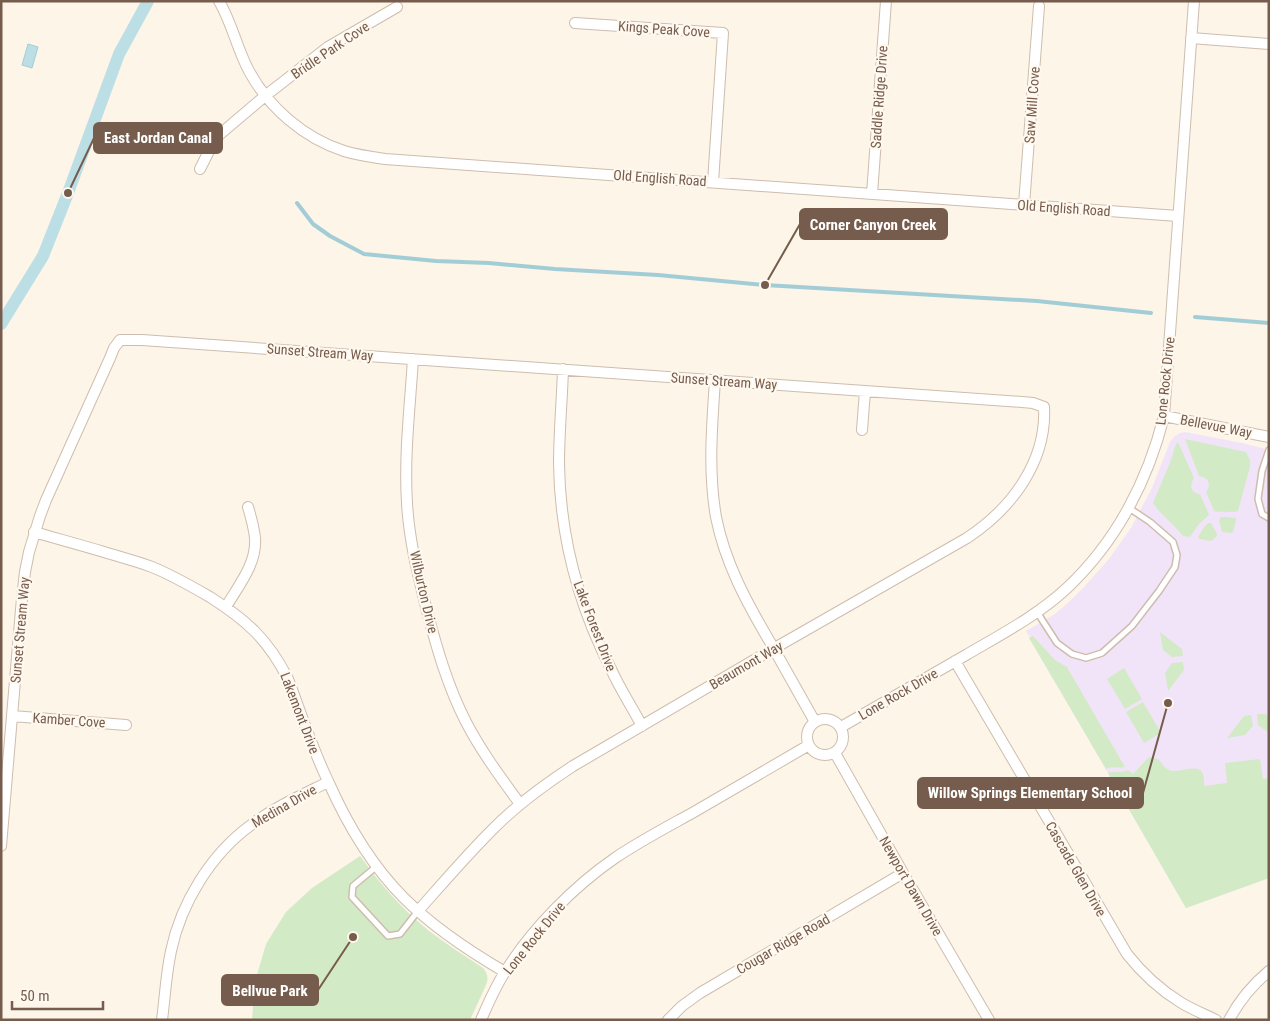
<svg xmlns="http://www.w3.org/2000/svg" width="1270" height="1021" viewBox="0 0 1270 1021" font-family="'Roboto Condensed',sans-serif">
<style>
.education{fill:#f2e4f8}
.green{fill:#d3eac6}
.water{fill:#bcdee5;stroke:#a2cdd7}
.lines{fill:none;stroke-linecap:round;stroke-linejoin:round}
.stream{stroke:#a2cdd7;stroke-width:4}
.canal{stroke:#bcdee5;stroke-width:12}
.lane-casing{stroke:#cebdae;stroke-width:8}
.street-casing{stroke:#cebdae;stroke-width:12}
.lane{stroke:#fff;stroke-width:5}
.street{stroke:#fff;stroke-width:10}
.labels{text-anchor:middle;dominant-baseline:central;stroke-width:4.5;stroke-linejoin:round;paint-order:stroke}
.street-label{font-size:14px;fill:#765c4c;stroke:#fff8ee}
.leader{fill:none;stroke:#765c4c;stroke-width:2}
.callout-dot{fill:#765c4c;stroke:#fff8ee;stroke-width:2}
.callout{fill:#765c4c;stroke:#765c4c;stroke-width:2}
.callout-label{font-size:15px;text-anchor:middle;font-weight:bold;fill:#fff}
</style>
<rect width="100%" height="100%" fill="#fcf5e8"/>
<path class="education" d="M1185 432 1242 443 1269 450V878L1186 908 1026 631 1055 614 1070 601 1084 587 1109 559 1131 528 1152 488 1170 442 1175 436 1180 433Z"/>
<path class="green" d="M1185 439 1246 452 1250 460V467L1238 511C1234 513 1222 511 1216 512L1214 511 1206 492C1212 485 1208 477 1199 476Z
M1178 442 1194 478C1189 485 1191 494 1200 494L1209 515 1199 524 1190 537 1183 536 1175 527 1158 510 1153 503 1171 460 1175 446Z
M1221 517H1227L1236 518V520L1233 532 1231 533 1222 532 1219 520Z
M1208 523H1211L1217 534V536L1211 541 1200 539 1198 537 1204 527Z
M1160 632 1182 649 1183 656 1172 657 1163 650Z
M1033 636 1055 660 1067 667 1125 767C1118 769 1113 765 1106 769L1029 638Z
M1183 662 1184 670 1168 691 1165 673 1172 663Z
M1124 668 1142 699 1125 709 1107 679Z
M1143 702 1161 733 1144 743 1126 712Z
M1257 714H1265L1269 716V733L1258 725Z
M1251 715 1253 726 1245 735 1227 738 1244 716Z
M1150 757 1158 759C1162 763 1164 768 1169 770 1178 774 1199 762 1203 774 1204 777 1204 783 1204 786L1227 783 1225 763 1260 759 1263 779 1269 778V878L1186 908 1108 773C1115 770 1121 774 1128 770L1133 774 1146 760Z
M360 856C380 884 402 909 429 931 446 944 465 956 483 968 487 973 489 978 486 985L470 1020H252L255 982 266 944 286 912 312 888Z"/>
<path class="water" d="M28 44 38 47 32 68 22 65Z"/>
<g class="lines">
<path class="stream" d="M297 203 313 224 330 236 364 254 436 261 489 263 555 269 658 275 765 285 1037 301 1151 313
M1195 317 1269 323"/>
<path class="canal" d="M1 324 43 256 68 193 119 54 148 1"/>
<g class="lane-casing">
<path id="lane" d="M1269 450 1262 471 1258 499 1262 514 1269 518
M1037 612 1057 643 1072 654 1086 658 1102 653 1132 626 1159 591 1175 567 1177 555 1173 542 1150 522 1129 508
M377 866 353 886 352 897 388 936 400 934 418 911"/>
</g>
<g class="street-casing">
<path id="street" d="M219 1C232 23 237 49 249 71 269 108 304 138 344 151 357 155 371 157 385 159L1178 216
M575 23 723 33 713 182
M1191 38 1269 44
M200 169 210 149 219 135 265 96 328 47 397 7
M872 194 886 1
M1024 205 1039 6
M413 359C410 407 404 455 407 503 409 540 418 575 427 611 437 649 448 687 466 722 481 751 501 778 520 804
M563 369C562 401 559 433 559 464 560 536 579 606 611 669 620 689 632 707 642 726
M715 380C712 426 708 471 716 517 725 563 747 603 770 642 785 669 800 695 815 722
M1164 416 1269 437
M862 430 865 391
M34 532C58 539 81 545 104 552 120 557 136 561 152 567 172 575 191 586 210 597 246 620 268 639 288 679 301 713 312 748 328 781 347 824 371 865 404 898 434 928 469 951 505 972
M226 607C238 586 257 564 255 538 254 528 251 517 248 507
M955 661 1127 954C1142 973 1159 989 1180 1002 1191 1009 1204 1014 1216 1020
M12 716 126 725
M807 737a18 18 0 1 1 36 0a18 18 0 1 1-36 0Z
M841 727C882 703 924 679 966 655 1000 635 1037 616 1067 588 1116 542 1148 481 1164 416L1194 1
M835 753 903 873 989 1020
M1 846 22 598 25 572 29 552 40 516 46 500 110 358 114 348 120 340H142L1022 402 1033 403 1044 407C1047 462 1011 509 967 538L773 649 573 766C544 785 516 805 491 831 466 856 442 884 418 911
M162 1020C165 997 166 974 171 951 181 903 211 854 251 825 275 807 302 795 328 782
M481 1020C488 1004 495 987 505 972 532 929 573 887 615 858 640 841 667 827 694 812 732 790 770 768 809 745
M668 1020 682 1006 700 993 903 873
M1229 1020C1239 1001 1252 985 1269 971"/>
</g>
<use href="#lane" class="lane"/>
<use href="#street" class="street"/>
</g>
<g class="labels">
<g class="street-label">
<text transform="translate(664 29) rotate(4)">Kings Peak Cove</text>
<text transform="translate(330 50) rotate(-34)">Bridle Park Cove</text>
<text transform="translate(879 97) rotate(-86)">Saddle Ridge Drive</text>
<text transform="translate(1032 105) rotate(-86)">Saw Mill Cove</text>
<text transform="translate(660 178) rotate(4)">Old English Road</text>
<text transform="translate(1064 208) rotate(4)">Old English Road</text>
<text transform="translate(320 352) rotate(4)">Sunset Stream Way</text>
<text transform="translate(724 381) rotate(4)">Sunset Stream Way</text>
<text transform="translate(1165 381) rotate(-84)">Lone Rock Drive</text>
<text transform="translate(1216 426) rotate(11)">Bellevue Way</text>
<text transform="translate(424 592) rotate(77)">Wilburton Drive</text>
<text transform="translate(595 626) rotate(69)">Lake Forest Drive</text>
<text transform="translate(20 630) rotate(-85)">Sunset Stream Way</text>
<text transform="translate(746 665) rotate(-30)">Beaumont Way</text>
<text transform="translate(898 694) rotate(-30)">Lone Rock Drive</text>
<text transform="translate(300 713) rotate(69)">Lakemont Drive</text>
<text transform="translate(69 720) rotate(4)">Kamber Cove</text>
<text transform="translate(284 806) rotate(-30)">Medina Drive</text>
<text transform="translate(1076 869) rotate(60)">Cascade Glen Drive</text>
<text transform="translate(911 886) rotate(60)">Newport Dawn Drive</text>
<text transform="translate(534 938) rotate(-51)">Lone Rock Drive</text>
<text transform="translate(783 944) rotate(-30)">Cougar Ridge Road</text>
</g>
</g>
<path class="leader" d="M68 193L94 138M765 285L800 224M1168 703L1143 793M353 937L318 990"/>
<g class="callout-dot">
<circle cx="68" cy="193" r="5"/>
<circle cx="765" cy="285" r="5"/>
<circle cx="1168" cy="703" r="5"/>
<circle cx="353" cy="937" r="5"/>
</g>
<g class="callout">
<rect x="94" y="123" width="128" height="30" rx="5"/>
<rect x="800" y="209" width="147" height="30" rx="5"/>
<rect x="918" y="778" width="225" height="30" rx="5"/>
<rect x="222" y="975" width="96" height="30" rx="5"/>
</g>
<g class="callout-label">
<text x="158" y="143">East Jordan Canal</text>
<text x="873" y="230">Corner Canyon Creek</text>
<text x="1030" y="798">Willow Springs Elementary School</text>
<text x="270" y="996">Bellvue Park</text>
</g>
<rect width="1270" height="1021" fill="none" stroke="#765c4c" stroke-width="5"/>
<path d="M12 1001v8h91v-8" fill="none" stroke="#765c4c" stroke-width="2.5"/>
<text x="20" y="1001" font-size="15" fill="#765c4c" stroke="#fff8ee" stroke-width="4" paint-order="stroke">50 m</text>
</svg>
